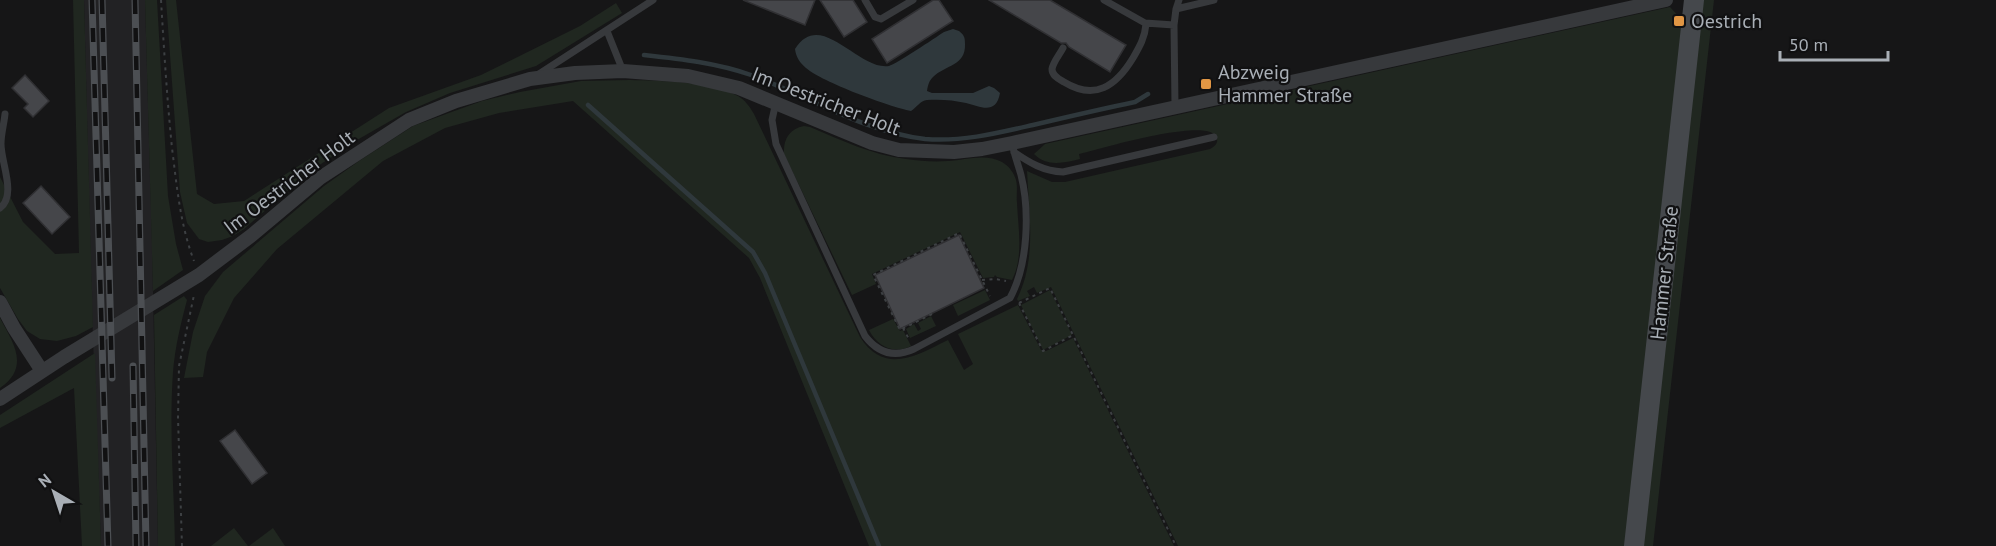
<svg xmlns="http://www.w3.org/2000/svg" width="1996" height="546" viewBox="0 0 1996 546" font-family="'PT Sans',sans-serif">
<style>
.built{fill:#222224}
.green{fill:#202720}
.water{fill:#2f383c}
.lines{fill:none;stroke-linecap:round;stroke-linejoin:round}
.stream{stroke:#2f383c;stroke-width:4.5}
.building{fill:#45464a;stroke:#303033;stroke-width:1.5}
.path{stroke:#3d4043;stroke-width:2;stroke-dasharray:3 4.5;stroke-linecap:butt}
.service{stroke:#37393c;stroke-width:7}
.minor{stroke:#37393c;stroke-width:14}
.secondary{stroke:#45484c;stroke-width:20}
.rail-casing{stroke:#4c4f53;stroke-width:7}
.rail{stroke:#111112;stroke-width:4.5;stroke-dasharray:14;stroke-linecap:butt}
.poi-dot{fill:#e19644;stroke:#111112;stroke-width:2}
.labels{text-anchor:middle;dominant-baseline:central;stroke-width:4.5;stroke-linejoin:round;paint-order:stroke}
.poi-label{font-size:20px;fill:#a9afb6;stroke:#111112;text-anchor:start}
.street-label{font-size:20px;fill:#a9afb6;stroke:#111112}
</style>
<rect width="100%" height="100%" fill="#161617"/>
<path class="built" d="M84 0H145L152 242 158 546H101L92 312Z"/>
<path class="green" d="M73 0H84L93 327 76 336 57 341 40 339 27 331 18 319 0 288V177L23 222 55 254 79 253Z
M145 0H157L168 196 176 244 183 270 153 291Z
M166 0H176L197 194 214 204 244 201 389 108 481 75 580 26 616 3 622 13 536 66 450 93 406 112 357 140 312 170 244 229 233 236 222 240 208 242 199 239 187 223 180 192Z
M1702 0H1714L1653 546H1642Z
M1670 7 1684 22 1625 546H1178L1051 287 1037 293 1034 287 1027 291 1030 296 1018 301 1017 299C1037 259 1029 213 1027 171L1052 182H1065L1210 149C1214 147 1218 144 1217 139 1214 114 1097 150 1079 154L1080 159C1063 163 1047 167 1034 154L1045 144Z
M630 80C665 81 706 81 738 96 745 100 750 107 754 114L860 337C885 376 917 355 948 340L964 370 973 364 958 334 1018 305 1041 350 1046 351 1073 338 1174 546H869L760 278 749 258 573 101 499 113 445 128 383 161 277 249 234 298 207 352 203 377 184 378 193 332 205 296 223 272 324 186 359 161 413 126 482 101 520 92 581 81Z
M804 126 810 127C841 140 872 155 906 159 920 161 934 162 948 161 965 160 986 153 1002 162 1009 166 1014 173 1016 180 1018 188 1016 195 1017 203 1018 227 1024 257 1012 280L997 277 995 275 994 277 983 278 960 232 872 274 876 284 852 295 784 154C783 140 789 129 804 126Z
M985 290 990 300 958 316 953 305Z
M1050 290 1072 335 1043 350 1021 305Z
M184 296 187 300C181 323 175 347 173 372 169 429 174 488 175 546H158L154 315Z
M931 316 936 326 910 338 906 329 914 324 918 331 921 329 918 323Z
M0 318C14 344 30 367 0 388Z
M893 319 900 331 903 330 911 346C894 355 877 346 869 330Z
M95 353 101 546H82L74 388 0 428V415Z
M234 528 248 546H211Z
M273 528 285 546H249Z"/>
<path class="water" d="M953 29 959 31C964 35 965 37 965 44 966 66 945 65 933 77 929 81 928 85 927 91L932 93H973L989 86 994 88 1000 93C996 115 981 107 966 103 954 100 939 99 927 100 920 101 917 107 911 111 890 107 822 82 806 68 800 63 796 57 795 49 821 8 858 71 889 66 896 64 935 38 944 32Z"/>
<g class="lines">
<path class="stream" d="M644 55C681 59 717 63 751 75 809 96 863 132 925 139 962 142 998 133 1033 125 1067 117 1101 109 1135 102L1148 94
M588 105 753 252 765 273 879 546"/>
</g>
<path class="building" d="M743 0H815L805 25Z
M820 0H853L867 22 844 37Z
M933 0H939L953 21 887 63 872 39Z
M989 0H1050L1126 45 1110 72 1069 47 1066 43H1061Z
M25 75 49 101 33 117 24 108 28 104 12 88Z
M41 186 70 217 52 234 23 203Z
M959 235 984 288 900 329 875 275Z
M235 430 267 473 252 484 220 441Z"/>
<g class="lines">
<path class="path" d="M161 0C164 49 167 99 172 148 177 187 180 224 194 261
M982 280 995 279 1006 281
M1019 303 1050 288 1176 546
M1019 303 1043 351 1073 335
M932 314 900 330 873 275 959 233 990 296
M903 328 910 341
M182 546 178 418 179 366 194 295"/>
<path class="service" d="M865 0 875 17 881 19 913 0
M1104 0 1145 23 1174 25 1176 9 1214 0
M1176 9 1179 0
M1174 25 1175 106
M607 31 623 71
M1063 48C1060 54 1053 62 1052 69 1052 76 1059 79 1064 82 1095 101 1116 86 1133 58 1140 46 1145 37 1146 24
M539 74 653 0
M776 102 772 120 776 144 865 336C878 353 894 358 914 349L1010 298C1028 265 1030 211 1021 175 1018 164 1014 154 1012 143
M1014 152C1030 163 1043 171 1063 172L1214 137
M0 208C17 195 1 163 1 144 1 134 4 124 5 114"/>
<path class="minor" d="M0 302 14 328 42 371
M0 399 64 357 199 275 252 235 320 178 409 120 456 101 530 79 575 73 623 71 688 76 739 88 872 143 899 150 954 152 982 149 1012 143 1666 0"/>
<path class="secondary" d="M1634 546 1694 0"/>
<g class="rail-casing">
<path id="rail" d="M92 0 108 546
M102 0 112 378
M135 0 146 546
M133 366 136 546"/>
</g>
<use href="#rail" class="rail"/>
</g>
<g class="poi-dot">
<rect x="1673" y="15" width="12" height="12" rx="3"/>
<rect x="1200" y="78" width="12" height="12" rx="3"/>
</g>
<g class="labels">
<g class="poi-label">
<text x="1691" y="21">Oestrich</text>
<text x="1218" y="72">Abzweig<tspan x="1218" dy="23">Hammer Straße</tspan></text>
</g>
<g class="street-label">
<text transform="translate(826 101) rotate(21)">Im Oestricher Holt</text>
<text transform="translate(289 182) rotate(-37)">Im Oestricher Holt</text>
<text transform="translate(1664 273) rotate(-84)">Hammer Straße</text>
</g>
</g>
<g transform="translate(54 492) rotate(321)" stroke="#111112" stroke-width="4.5" paint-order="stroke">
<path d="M0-4.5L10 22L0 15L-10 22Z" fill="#a9afb6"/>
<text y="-9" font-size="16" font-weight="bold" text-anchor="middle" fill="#a9afb6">N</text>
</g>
<path d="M1780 51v9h108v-9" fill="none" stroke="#a9afb6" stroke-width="3"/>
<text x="1789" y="51" font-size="18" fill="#a9afb6" stroke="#111112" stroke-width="4.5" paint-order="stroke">50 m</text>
</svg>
